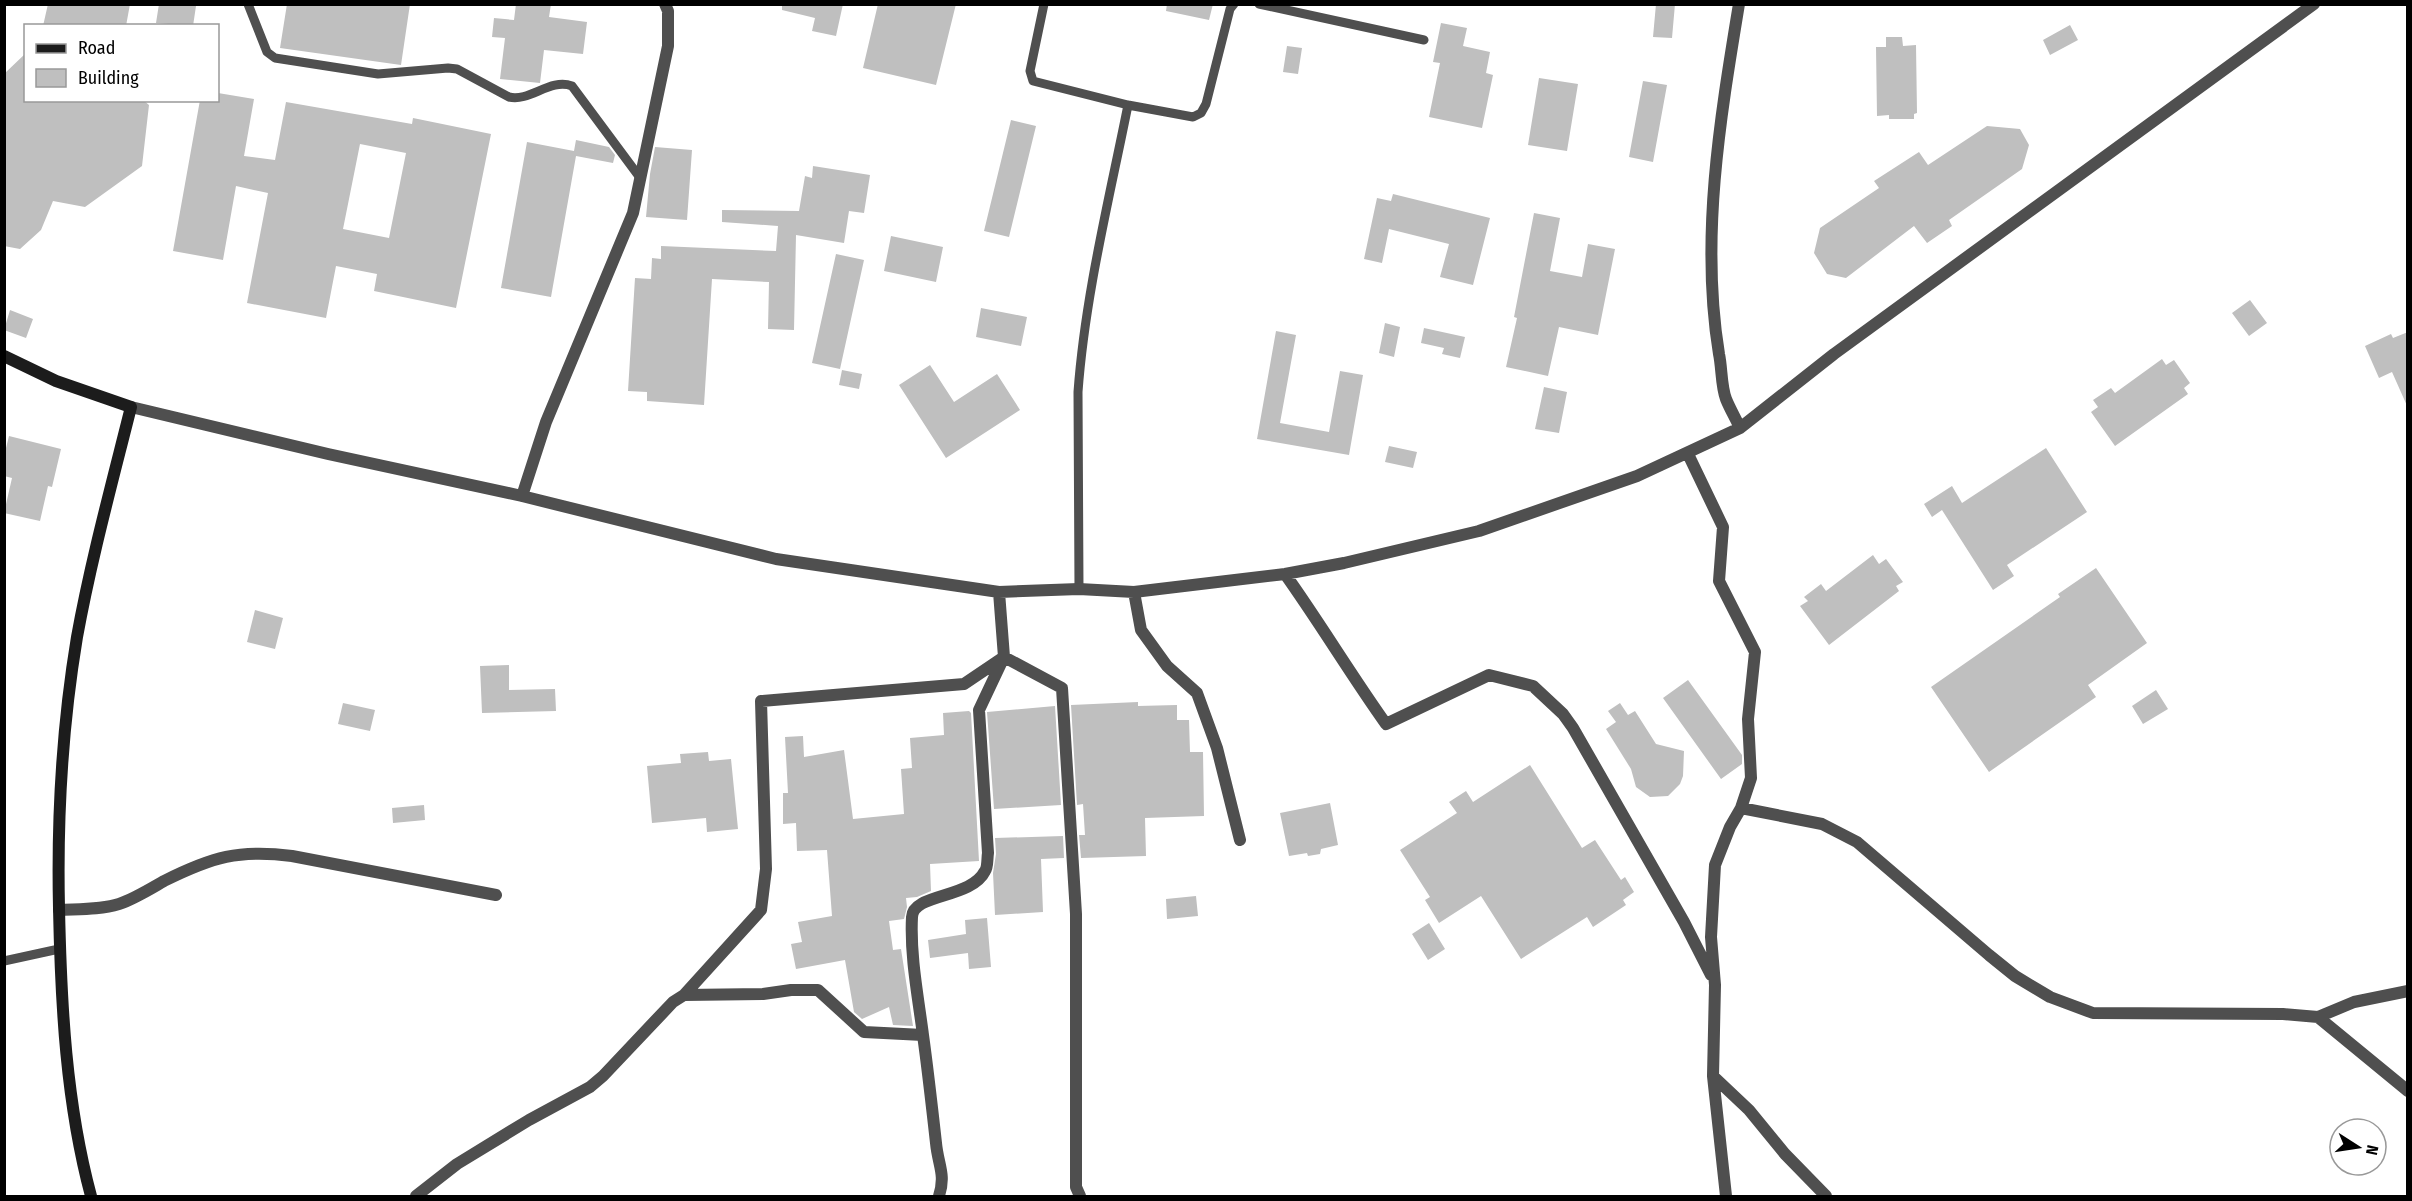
<svg xmlns="http://www.w3.org/2000/svg" width="2412" height="1201" viewBox="0 0 2412 1201" font-family="'Fira Sans Condensed',sans-serif">
<style>
.building{fill:#bfbfbf;fill-rule:evenodd}
.lines{fill:none;stroke-linecap:round;stroke-linejoin:round}
.lane{stroke:#4f4f4f;stroke-width:9}
.street{stroke:#4f4f4f;stroke-width:12}
.secondary{stroke:#1c1c1c;stroke-width:12}
</style>
<rect width="100%" height="100%" fill="#fff"/>
<path class="building" d="M48 4H130L126 26H43Z
M159 4 196 6 193 26 156 23Z
M287 4H410L401 65 280 48Z
M516 4H551L549 17 587 22 583 54 544 50 540 83 500 79 505 38 492 37 494 18 514 20Z
M782 4H843L836 36 812 31 815 18 782 10Z
M878 4H956L936 85 863 68Z
M1167 4H1213L1209 20 1166 11Z
M1656 4H1675L1672 38 1653 37Z
M1441 23 1467 28 1463 46 1490 52 1486 73 1493 75 1482 128 1429 117 1440 63 1433 62Z
M2070 25 2078 40 2050 55 2043 40Z
M1886 37H1902L1903 46 1916 45 1917 113 1914 114V119H1889V115L1877 116 1876 47H1886Z
M1287 46 1302 48 1298 74 1283 72Z
M26 53V100H143L149 105 142 166 85 207 53 201 41 230 20 249 4 246V74Z
M1539 78 1578 84 1567 151 1528 145Z
M1643 81 1667 85 1653 162 1629 157Z
M218 93 254 99 244 156 275 160 286 102 412 124 413 118 491 134 456 308 374 291 377 274 336 266 326 318 247 303 268 193 236 186 223 260 173 251 200 100H218ZM360 144 406 153 389 238 343 229Z
M1011 120 1036 126 1009 237 984 231Z
M1987 126 2020 129 2029 145 2022 169 1949 220 1952 226 1927 243 1914 226 1846 278 1827 274 1814 253 1820 228 1879 188 1874 181 1919 152 1928 165Z
M576 140 609 147 615 155 613 163 576 156 551 297 501 288 527 142 574 151Z
M655 147 692 150 687 220 646 217 650 174Z
M813 166 870 175 864 213 849 211 844 243 796 235 794 330 768 329 769 282 712 279 704 405 647 401V392L628 391 635 278 651 279 652 258 661 259V246L776 251 778 226 722 222V210L799 211 805 176 812 178Z
M1393 194 1490 218 1473 285 1440 277 1449 244 1389 229 1382 263 1364 259 1377 198 1391 201Z
M1534 213 1560 218 1550 271 1582 277 1588 244 1615 249 1598 335 1559 327 1548 376 1506 367 1517 318 1514 317Z
M891 236 943 247 936 282 884 271Z
M836 254 864 260 840 369 812 363Z
M2250 300 2267 323 2249 336 2232 313Z
M981 308 1027 317 1021 346 976 337Z
M10 310 33 319 26 338 4 330Z
M1385 323 1400 327 1394 357 1379 353Z
M1424 328 1465 337 1460 358 1442 354 1444 348 1421 343Z
M1276 331 1296 335 1280 423 1329 432 1340 371 1363 375 1349 455 1257 439Z
M2408 332V408L2392 372 2379 378 2365 346 2391 334 2393 338Z
M2162 359 2166 365 2174 360 2190 383 2184 388 2188 394 2115 446 2091 412 2098 407 2093 400 2111 388 2115 393Z
M930 365 954 402 997 374 1020 410 946 458 899 385Z
M842 370 862 374 859 389 839 385Z
M1544 387 1567 392 1559 433 1535 429Z
M9 436 61 449 52 487 48 486 40 521 4 513 12 478 4 476V456Z
M1389 446 1417 452 1413 468 1385 462Z
M2046 448 2087 512 2007 565 2014 576 1993 590 1942 510 1932 517 1924 504 1952 486 1962 503Z
M1873 555 1879 564 1886 559 1903 582 1896 586 1899 591 1829 645 1800 606 1808 601 1804 597 1821 584 1826 591Z
M2096 568 2147 643 2088 685 2096 697 1989 772 1931 687 2060 597 2058 594Z
M255 610 283 618 275 649 247 642Z
M509 665V690L555 689 556 711 482 713 480 666Z
M1688 680 1742 755V764L1721 779 1663 698Z
M2156 690 2168 709 2143 724 2132 706Z
M1138 702V706L1177 705V720H1189L1190 752H1203L1204 816 1145 818 1146 856 1081 858 1079 835H1085L1083 804 1077 805 1071 705Z
M343 703 375 710 370 731 338 724Z
M1620 703 1628 715 1635 711 1656 744 1684 751 1683 776 1680 784 1668 796 1650 797 1636 787 1631 769 1606 729 1616 722 1608 711Z
M1055 706 1061 805 994 809 987 712Z
M969 711 971 713 979 861 930 864 931 891 917 897 906 898 907 907 904 919 889 921 893 950 901 949 913 1026 893 1025 889 1007 862 1019 854 1012 845 960 796 969 791 944 802 942 798 922 832 916 827 850 797 851 796 823 783 824V793H788L785 737 803 736 804 757 844 750 853 819 904 814 901 769 912 768 910 738 944 735 943 713Z
M708 752 709 761 731 759 738 829 707 832 706 818 652 823 647 766 681 763 680 754Z
M1530 765 1582 848 1595 840 1621 880 1625 877 1634 892 1623 900 1626 905 1593 927 1587 917 1521 959 1481 896 1439 923 1425 900 1430 897 1400 850 1457 813 1449 802 1466 791 1473 802Z
M1330 803 1338 845 1321 849 1320 854 1308 856 1307 853 1289 856 1280 813Z
M424 805 425 820 393 823 392 808Z
M1063 836 1064 858 1041 859 1043 912 995 915 993 873 996 854 995 838Z
M1196 896 1198 916 1167 919 1166 899Z
M987 918 991 967 969 969 968 953 930 958 928 940 966 934 965 920Z
M1429 923 1445 949 1428 960 1412 934Z"/>
<g class="lines">
<path class="lane" d="M248 4 267 52 275 58 378 74 448 68 457 69 509 97C530 102 550 78 572 86L641 179
M1044 4 1030 71 1033 81 1128 105 1193 117 1201 113 1206 104 1230 9 1234 4
M1259 4 1424 40
M1079 589 1078 392C1085 296 1109 200 1128 105
M4 961 59 949"/>
<path class="street" d="M1739 4C1720 119 1700 239 1719 354 1722 368 1721 386 1726 399 1730 409 1736 419 1740 428
M131 407 328 454 522 496 776 559 999 592 1079 589 1134 592 1285 574 1344 563 1479 531 1637 476 1740 428 1834 354 2314 4
M1688 454 1723 527 1719 581 1755 652 1748 719 1751 778 1741 808 1730 827 1715 865 1711 937 1715 985 1713 1076 1726 1196
M522 496 546 422 633 213 668 46V11L665 4
M1285 574C1320 623 1351 675 1386 724L1489 675 1533 686 1563 714 1573 728 1684 922 1711 975
M1134 592 1141 630 1167 666 1197 693 1217 748 1240 840
M1741 808 1822 824 1857 842 1989 955 2015 976 2050 997 2093 1013 2283 1014 2318 1017 2408 1091
M59 910C79 909 100 910 119 904 134 899 150 889 164 881 212 857 239 849 292 856L496 895
M684 995 761 910 766 869 761 701 964 684 1004 657 999 592
M2318 1017 2354 1002 2408 991
M1713 1076 1749 1110 1785 1154 1826 1196
M416 1196 457 1164 529 1120 590 1087 603 1076 673 1002 684 995 763 994 791 990H818L864 1032 923 1035
M939 1196C946 1174 938 1165 936 1143 932 1107 928 1071 923 1035 918 996 910 956 912 917 913 893 971 899 985 871 988 867 987 859 988 853L979 710 1004 657 1062 688 1076 914V1187L1080 1196"/>
<path class="secondary" d="M4 356 56 381 131 407C112 483 91 560 77 637 62 727 57 818 59 908 61 1005 66 1103 91 1196"/>
</g>
<rect width="2412" height="1201" fill="none" stroke="#000000" stroke-width="12"/>
<rect x="24" y="24" width="195" height="78" fill="#ffffff" stroke="#999999" stroke-width="1.5"/>
<rect x="36" y="44" width="30" height="9" fill="#1c1c1c" stroke="#999999" stroke-width="1.5"/>
<text x="78" y="54" font-size="18" fill="#000000">Road</text>
<rect x="36" y="69" width="30" height="18" fill="#bfbfbf" stroke="#999999" stroke-width="1.5"/>
<text x="78" y="84" font-size="18" fill="#000000">Building</text>
<g transform="translate(2358 1147) rotate(102)"><circle r="28" fill="#ffffff" stroke="#999999" stroke-width="1.5"/>
<path d="M0-4.5L10 22L0 15L-10 22Z" fill="#000000"/>
<text y="-9" font-size="16" font-weight="bold" text-anchor="middle" fill="#000000">N</text>
</g>
</svg>
